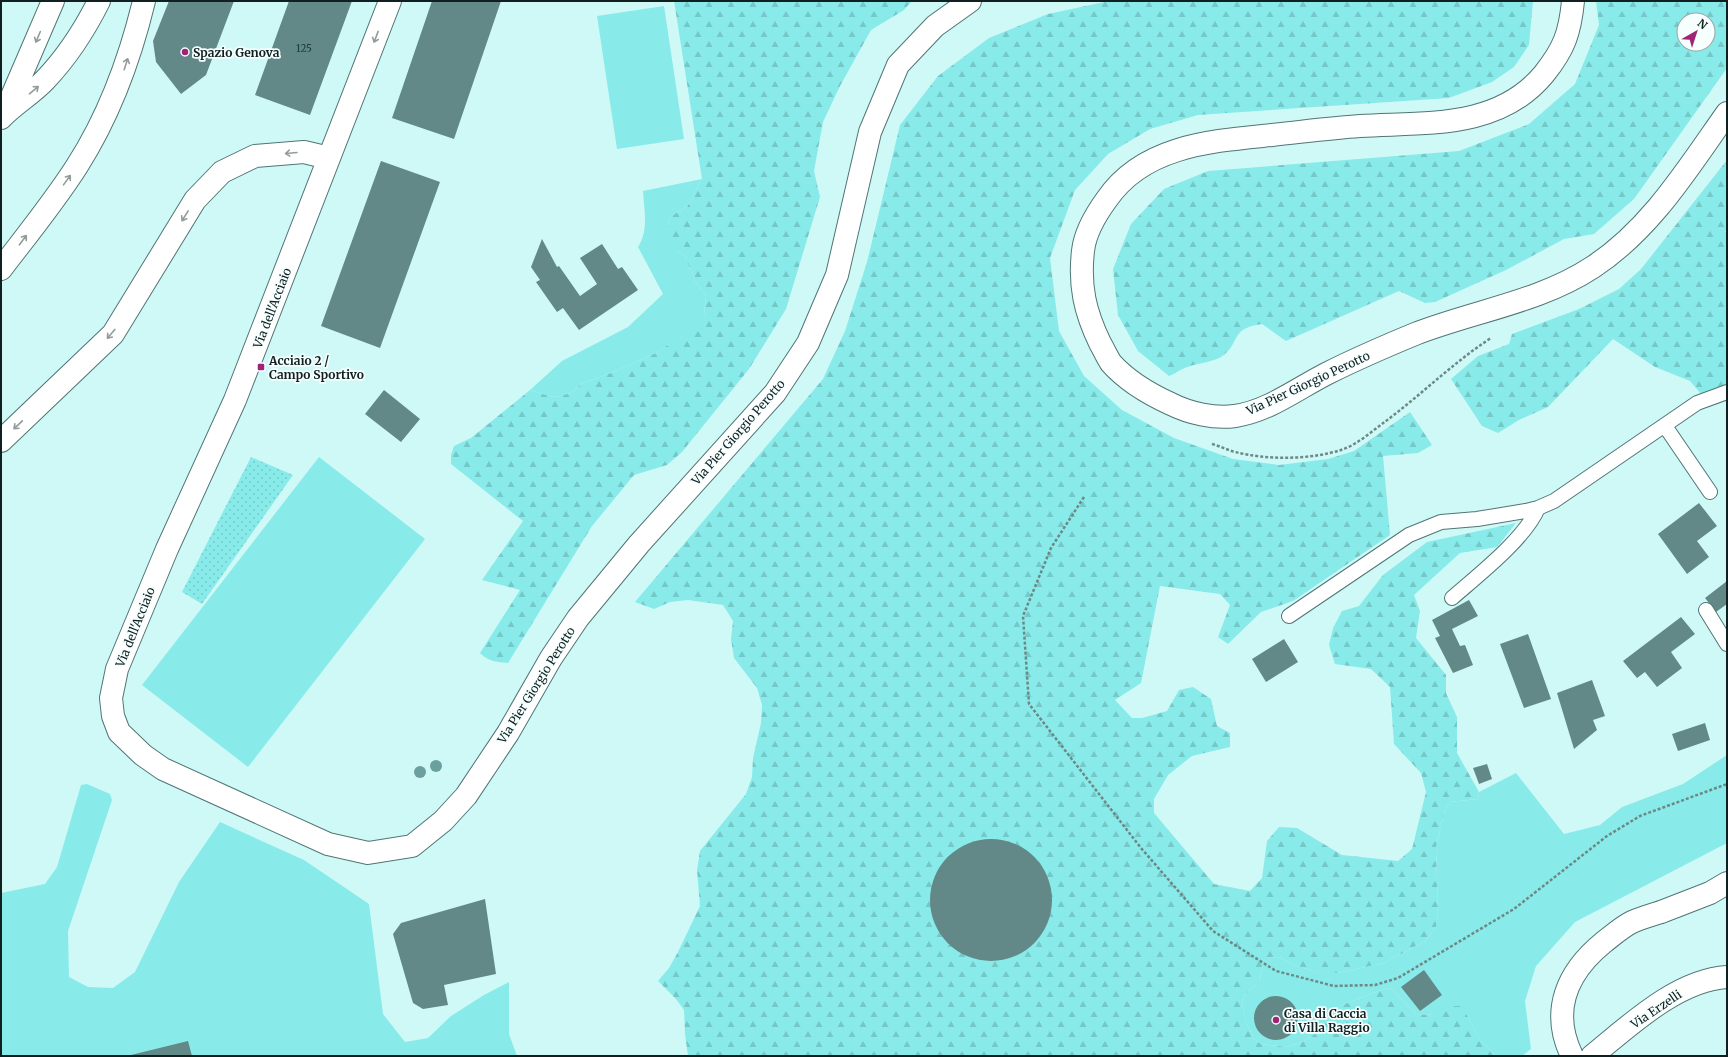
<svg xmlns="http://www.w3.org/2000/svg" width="1728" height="1057" viewBox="0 0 1728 1057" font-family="Merriweather,serif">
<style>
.green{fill:#88ebe9}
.forest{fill:url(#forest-firs);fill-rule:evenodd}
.park{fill:url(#park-dots)}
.building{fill:#628887}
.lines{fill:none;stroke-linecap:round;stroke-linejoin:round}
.lane-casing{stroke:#507575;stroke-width:16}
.street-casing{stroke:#507575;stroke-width:24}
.secondary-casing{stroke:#507575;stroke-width:24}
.primary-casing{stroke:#507575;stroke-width:24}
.highway-casing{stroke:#507575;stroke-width:24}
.path{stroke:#6c8887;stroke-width:2.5;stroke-dasharray:3 2;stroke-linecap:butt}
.lane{stroke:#fff;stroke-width:14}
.street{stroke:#fff;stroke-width:22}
.secondary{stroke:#fff;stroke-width:22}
.primary{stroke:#fff;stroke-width:22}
.highway{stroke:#fff;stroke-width:22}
.secondary-bridge-casing{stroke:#507575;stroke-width:24;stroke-linecap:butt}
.secondary-bridge{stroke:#fff;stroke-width:22}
.tree{fill:#6ca09f}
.oneway{stroke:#939b9b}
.poi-dot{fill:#a02378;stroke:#f6fefe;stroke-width:1.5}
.labels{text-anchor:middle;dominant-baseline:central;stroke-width:3.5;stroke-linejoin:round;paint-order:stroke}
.number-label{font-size:10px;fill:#243a3a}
.poi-label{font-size:12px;font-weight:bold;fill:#102020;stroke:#f6fefe;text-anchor:start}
.street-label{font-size:12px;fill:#102020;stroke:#f6fefe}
</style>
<defs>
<pattern id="forest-firs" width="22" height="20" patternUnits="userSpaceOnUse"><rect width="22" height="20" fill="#88ebe9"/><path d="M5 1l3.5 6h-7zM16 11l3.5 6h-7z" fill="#74c9c8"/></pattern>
<pattern id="park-dots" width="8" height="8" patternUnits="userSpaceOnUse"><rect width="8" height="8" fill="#88ebe9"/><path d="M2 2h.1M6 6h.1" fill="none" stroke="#74c9c8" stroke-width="1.8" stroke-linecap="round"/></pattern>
</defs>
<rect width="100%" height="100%" fill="#cff9f7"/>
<path class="green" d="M664 6 684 139 617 149 597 16Z
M702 179 687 207 671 216 668 225V235L676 251 685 256 695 281 706 296 704 315 701 323 656 353 611 373 581 384 575 390 567 394 558 397 549 396 530 390 562 361 628 327 663 294 638 247C649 230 644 210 643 191Z
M319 457 425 539 248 767 142 685Z
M1727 755V843L1575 922 1536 966 1525 1001 1531 1049 1522 1056H1496L1479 1038 1466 1013 1443 1011 1434 1015 1416 1014 1390 988 1381 990 1337 1007 1333 1016 1312 1036 1304 1041 1287 1047 1261 1044 1254 1039 1246 1022 1242 1004 1245 995 1259 982 1263 965 1269 958 1279 957 1297 966 1319 973H1338L1384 963 1425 941 1436 927 1438 914 1436 847 1445 810 1450 802 1478 799 1479 792 1516 773 1564 834 1600 825 1622 807 1683 784Z
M87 784 110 794 112 800 68 931 69 977 88 987 113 988 135 972 179 882 220 822 304 860 369 904 383 1014 405 1042 428 1038 451 1016 484 995 509 982V1034L517 1056H1V893L45 884 57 867 81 785Z"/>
<path class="forest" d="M674 1H912L904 10 871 30 840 86 823 122 814 171 820 197 786 309 749 369 682 452 667 465 634 475 592 526 508 663C496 662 488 661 480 653L520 590 482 580 523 521 451 464V455L454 446 471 438 530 390 549 396 558 397 567 394 575 390 581 384 611 373 656 353 700 323 704 315 706 296 695 281 685 256 676 251 670 244 667 235 668 225 671 216 687 207 702 179Z
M1109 1H1533L1529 45 1514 67 1492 82 1449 98 1198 115 1150 129 1108 154 1075 190 1050 258 1059 331 1084 376 1122 410 1174 438 1233 459 1279 465 1328 459 1354 451 1410 412 1432 445 1418 453 1383 456 1390 535 1293 601 1261 612 1228 644 1218 637 1230 605 1220 594 1160 586 1141 683 1115 700 1132 718H1142L1167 711 1179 690 1193 687 1211 699 1217 726 1230 733V747L1192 756 1168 775 1154 799V813L1214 884 1250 891 1262 878 1267 841 1279 827 1297 828 1342 855 1398 861 1412 849 1426 792 1421 773 1394 744 1390 687 1371 669 1335 664 1329 645 1333 628 1342 611 1359 606 1383 575 1427 542 1516 523 1497 547 1460 553 1414 595 1420 611 1416 638 1446 675V693L1457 717V753L1479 792 1478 799 1450 802 1445 810 1436 847 1438 914 1436 927 1425 941 1384 963 1338 973H1319L1297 966 1279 957 1269 958 1263 965 1259 982 1245 995 1242 1004 1246 1022 1254 1039 1261 1044 1287 1047 1304 1041 1312 1036 1333 1016 1337 1007 1381 990 1390 988 1416 1014 1434 1015 1451 1006H1460L1466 1013 1479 1038 1496 1056H688L685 1034 684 1010 676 999 658 981 669 968 678 952 700 906 697 870 700 851 746 794 752 777 753 758 761 723 762 705 757 688 734 658 731 639 733 621 723 605 688 600 670 602 654 609 635 602 823 379 845 331 867 262 900 125 938 76 989 38 1048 14Z
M1596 1H1727V68L1634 199 1594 234 1564 239 1506 270 1435 302 1425 303 1399 291 1286 341 1262 324C1229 328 1241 344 1221 357 1210 363 1196 363 1185 368 1179 370 1175 374 1169 376L1138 351 1118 315 1113 269 1131 224 1164 189 1208 171 1459 151 1529 124 1575 84 1599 25ZM1684 20H1708V44H1684Z
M1727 160V229L1725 232 1727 233V385L1701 394 1690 381 1655 367 1613 339 1548 407 1519 420 1498 433 1482 426 1451 379 1478 356 1509 344 1512 334 1579 309 1619 289 1641 269Z"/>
<path class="park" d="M251 457 293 475 202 604 182 592Z"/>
<path class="building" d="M169 1H234L206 75 181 94 156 62 153 41Z
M289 1H352L310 115 255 95Z
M432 1H501L454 139 392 118Z
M381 161 440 182 380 348 321 326Z
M542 239 557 267 559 266 580 296 597 284 580 258 602 244 618 269 622 267 638 290 579 330 563 308 557 312 536 282 540 280 531 267Z
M384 390 420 419 401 442 365 414Z
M1699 503 1717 526 1697 541 1709 557 1687 574 1658 534Z
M1727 581V604L1716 612 1705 598Z
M1469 600 1478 616 1452 629 1460 646 1465 645 1473 665 1453 673 1435 638 1440 636 1432 620Z
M1681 617 1695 634 1671 652 1682 668 1657 687 1645 672 1637 678 1623 661Z
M1528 634 1551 699 1524 708 1500 644Z
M1284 639 1298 662 1266 682 1252 659Z
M1592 680 1605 716 1593 720 1597 730 1574 749 1557 693Z
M1705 723 1710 740 1678 751 1672 734Z
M1487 764 1492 779 1479 784 1473 768Z
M930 900a61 61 0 1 1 122 0a61 61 0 1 1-122 0Z
M485 899 496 974 444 985 448 1005 423 1009 413 1003 393 934 401 923Z
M1424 970 1442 995 1420 1011 1401 987Z
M1254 1018a22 22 0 1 1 44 0a22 22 0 1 1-44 0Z
M188 1041 192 1056H131V1055Z"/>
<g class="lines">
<g class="lane-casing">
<path id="lane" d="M1665 426 1710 492
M1452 598C1477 576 1525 539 1538 508
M1706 610 1727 644
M1289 616 1409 535 1441 522 1477 519 1526 511 1538 508 1554 501 1697 403 1727 392"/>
</g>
<g class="street-casing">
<path id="street" d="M390 1 235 400 167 549 117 669 111 698 113 716 119 732 143 755 163 769 328 844 368 853 412 846 443 821 466 796 508 733 551 658 578 618 639 544 775 393 808 343 837 275 870 132 898 65 935 26 970 1
M1573 1C1570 33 1564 49 1544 74 1498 130 1424 122 1360 126 1330 128 1301 132 1272 135 1213 141 1144 145 1107 199 1096 214 1085 232 1083 251 1079 286 1085 312 1100 343 1104 350 1107 357 1111 363 1127 381 1149 394 1171 404 1189 413 1214 419 1235 416 1269 411 1298 388 1328 373 1356 359 1386 346 1415 334 1474 311 1540 302 1593 267 1651 229 1688 168 1727 113
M1 441 113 334 195 200 222 172 255 156 304 152 329 158
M1592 1056C1629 1026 1677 980 1727 977"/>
</g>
<g class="secondary-casing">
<path id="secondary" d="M1661 912 1710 893 1727 883"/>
</g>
<g class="primary-casing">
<path id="primary" d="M6 110 53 1
M1 118C14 104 32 94 45 80 67 57 85 29 99 1"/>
</g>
<g class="highway-casing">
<path id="highway" d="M1 269C27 235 54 202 77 166 109 116 130 59 144 1"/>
</g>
<path class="path" d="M1212 444C1220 446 1227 450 1235 452 1266 460 1310 460 1341 450 1357 445 1372 431 1386 421 1422 394 1454 362 1491 338
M1084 497 1051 548 1023 616 1029 704 1141 848 1213 931 1276 971 1334 986 1375 985 1398 978 1514 909 1607 836 1640 816 1727 784"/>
<use href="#lane" class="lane"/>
<use href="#street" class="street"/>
<use href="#secondary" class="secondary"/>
<use href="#primary" class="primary"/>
<use href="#highway" class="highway"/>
<g class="secondary-bridge-casing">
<path id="secondary-bridge" d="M1572 1056C1550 1011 1567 972 1604 942 1613 935 1622 927 1632 922 1641 918 1651 915 1661 912"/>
</g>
<use href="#secondary-bridge" class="secondary-bridge"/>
</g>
<g class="tree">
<circle cx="436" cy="766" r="6"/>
<circle cx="420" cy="772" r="6"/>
</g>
<defs><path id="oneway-shaft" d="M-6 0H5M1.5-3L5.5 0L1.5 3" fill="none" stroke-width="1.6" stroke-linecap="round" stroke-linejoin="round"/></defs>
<g class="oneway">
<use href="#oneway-shaft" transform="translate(38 37) rotate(113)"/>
<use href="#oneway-shaft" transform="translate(376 37) rotate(111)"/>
<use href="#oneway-shaft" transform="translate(126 64) rotate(-72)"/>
<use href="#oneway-shaft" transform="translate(34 90) rotate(-40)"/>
<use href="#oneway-shaft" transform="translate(291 153) rotate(175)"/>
<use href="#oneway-shaft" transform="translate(67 180) rotate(-54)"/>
<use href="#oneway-shaft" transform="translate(185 216) rotate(122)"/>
<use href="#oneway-shaft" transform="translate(23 240) rotate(-53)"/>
<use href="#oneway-shaft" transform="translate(111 334) rotate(130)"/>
<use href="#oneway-shaft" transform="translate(18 425) rotate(137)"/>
</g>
<g class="poi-dot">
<circle cx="185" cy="52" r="4"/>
<rect x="257" y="363" width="8" height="8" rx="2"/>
<circle cx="1276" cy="1020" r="4"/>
</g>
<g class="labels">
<g class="number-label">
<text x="304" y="48">125</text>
</g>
<g class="poi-label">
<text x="193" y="52">Spazio Genova</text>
<text x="269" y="360">Acciaio 2 /<tspan x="269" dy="14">Campo Sportivo</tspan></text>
<text x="1284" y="1013">Casa di Caccia<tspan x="1284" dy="14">di Villa Raggio</tspan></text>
</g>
<g class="street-label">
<text transform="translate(272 308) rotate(-69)">Via dell'Acciaio</text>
<text transform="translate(1308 383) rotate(-25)">Via Pier Giorgio Perotto</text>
<text transform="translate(738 432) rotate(-49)">Via Pier Giorgio Perotto</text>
<text transform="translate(135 627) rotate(-68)">Via dell'Acciaio</text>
<text transform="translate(536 685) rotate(-58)">Via Pier Giorgio Perotto</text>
<text transform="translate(1656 1009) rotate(-34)">Via Erzelli</text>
</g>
</g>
<rect width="1728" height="1057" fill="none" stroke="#102020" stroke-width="4"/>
<g transform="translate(1696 32) rotate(39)"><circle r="19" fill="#f6fefe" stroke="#9aa5a5"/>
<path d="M0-3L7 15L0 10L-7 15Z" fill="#a02378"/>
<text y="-6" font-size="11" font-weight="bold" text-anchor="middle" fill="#102020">N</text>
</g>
</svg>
